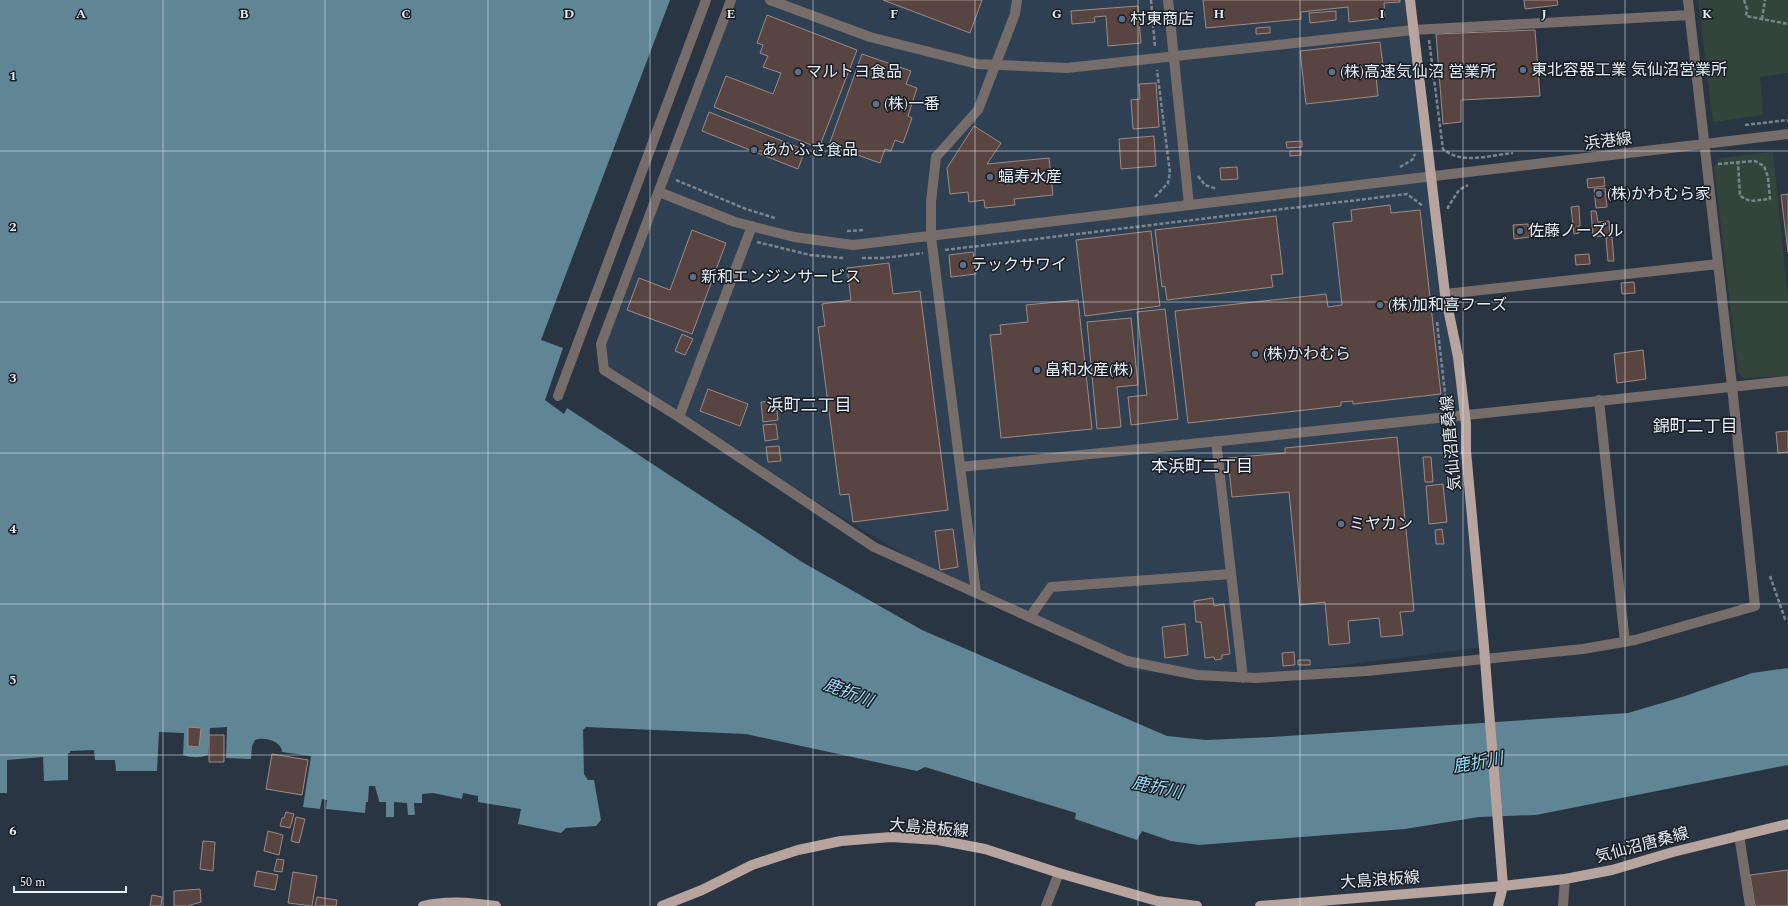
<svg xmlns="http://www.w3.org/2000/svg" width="1788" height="906" viewBox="0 0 1788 906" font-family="Spectral,'Noto Sans JP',serif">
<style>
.built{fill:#2e4052}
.green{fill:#33453b}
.water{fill:#608594}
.building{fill:#584440;stroke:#a08a85}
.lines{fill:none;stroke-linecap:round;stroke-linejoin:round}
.path{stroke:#7b8590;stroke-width:2.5;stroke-dasharray:4 2;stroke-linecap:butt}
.minor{stroke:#766c6a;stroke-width:10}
.major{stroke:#b7a49e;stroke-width:10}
.major-bridge{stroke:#b7a49e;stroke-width:10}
.grid{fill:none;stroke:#e7eff8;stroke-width:1;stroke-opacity:0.55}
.service-dot{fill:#5c6f8a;stroke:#171c22;stroke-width:1.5}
.labels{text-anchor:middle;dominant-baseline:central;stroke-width:3;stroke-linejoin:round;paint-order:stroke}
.poi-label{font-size:16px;fill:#e7eff8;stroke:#171c22;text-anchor:start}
.street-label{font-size:16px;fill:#e7eff8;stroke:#171c22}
.neighbourhood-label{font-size:17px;fill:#e7eff8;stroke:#171c22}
.water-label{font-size:17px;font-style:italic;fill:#9addf8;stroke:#171c22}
.grid-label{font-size:13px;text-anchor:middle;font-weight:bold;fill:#e7eff8;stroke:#171c22;stroke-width:3;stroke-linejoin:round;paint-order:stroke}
</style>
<rect width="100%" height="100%" fill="#293542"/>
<path class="built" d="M731 0H1410L1465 415 1484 647 1243 678 1135 671 939 576 699 430 604 370 601 344Z"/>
<path class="green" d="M1698 0H1788V73L1760 77 1763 115 1713 122Z
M1773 152 1788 299V376L1743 378 1738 372 1714 167 1720 158Z"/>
<path class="water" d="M0 0H670L541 340 563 348 545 400 564 414 567 408 802 562 922 630 1167 736 1206 740 1272 737 1628 713 1682 697 1752 673 1788 668V765L1536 815 1479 817 1405 829 1199 845 1171 841 1142 831 1137 840 1075 819 1076 813 925 767 917 771 746 734 586 727 583 730 584 774 588 780H594L601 820 596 826 566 828 561 833 518 824 521 809 478 802V796L463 793 462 799 433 793 422 794V803H414L415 815H408L407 803 394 802V817H386V802H379C379 797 376 792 375 786H369L368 802H366L365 813 326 809 327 800 322 799 320 809 303 807 311 756 282 752C282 741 264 736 255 740L252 746 251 759 226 758 227 727 210 728 208 755C199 758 192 758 183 755L184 733 159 732 157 771H116L115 760H95L94 750 70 751V753H68V780L44 781 43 757 7 760V793H0Z"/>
<path class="building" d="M883 0H982L970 33Z
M1203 0H1400V2L1384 3 1385 18 1349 22 1348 7 1301 12V19L1206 28Z
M1524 0H1557L1558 5 1525 9Z
M1138 6 1141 43 1108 46 1106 16 1094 17 1095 22 1072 24 1071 11Z
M1336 11V20L1310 23 1309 13Z
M767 15 857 50 819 148 714 107 726 76 773 94 781 73 763 67 768 56 760 53 763 45 757 43Z
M1270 27V33L1256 34V28Z
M1535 30 1540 96 1461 100V122L1443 124 1436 34Z
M1380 42 1383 66 1375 67 1378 96 1306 104 1300 51Z
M862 54 911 71 906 84 917 88 908 116 912 118 903 143 895 140 891 151 885 149 880 163 829 145Z
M1156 83 1159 127 1133 129 1131 100 1140 99 1139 84Z
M709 112 805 150 798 169 702 131Z
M974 126 1001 143 987 164 1049 158 1053 195 1014 199 1015 205 985 208 984 200 969 202 968 192 950 194 947 168Z
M1154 136 1156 166 1121 169 1119 139Z
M1302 141V147L1287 148 1286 142Z
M1290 151H1301V155L1290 156Z
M1237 167 1238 179 1221 180 1220 168Z
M1604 177 1605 186 1588 188 1587 179Z
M1605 188 1607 207 1596 208 1594 189Z
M1788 194V252L1781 195Z
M1390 205 1391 213 1420 210 1441 394 1353 404V401L1341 402V406L1188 423 1175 311 1326 294 1328 307 1342 305 1333 223 1352 221 1351 210Z
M1579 206 1580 226H1578L1579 233 1574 234 1571 207Z
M1591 211H1596L1598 222 1609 221 1610 235 1593 237Z
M1276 216 1283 274 1271 275 1273 287 1167 300 1165 286 1162 287 1155 230Z
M1528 224 1530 237 1514 239 1513 225Z
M692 230 726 243 692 334 627 310 639 278 670 290Z
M1151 231 1160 306 1085 316 1076 240Z
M1612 237 1614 261H1608L1606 238Z
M973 252 976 274 951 277 949 255Z
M1589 254 1590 264 1576 265 1575 255Z
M889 263 893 294 920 291 948 510 853 522 849 494 840 495 818 327 825 326 822 304 851 300 847 268Z
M1634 282 1635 293 1622 294 1621 283Z
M1078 300 1092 429 1001 438 990 335 1001 334 1000 325 1028 322 1026 305Z
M1165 309 1178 419 1131 425 1128 397 1147 395 1137 312Z
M1131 318 1138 385 1117 387 1121 427 1097 429 1087 322Z
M682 334 693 339 685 355 675 351Z
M1643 350 1646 379 1617 383 1614 354Z
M708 389 748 404 740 426 700 411Z
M776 401 778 420 763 422 761 402Z
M776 424 778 439 765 441 763 425Z
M1788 431V452L1778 453 1776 432Z
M1397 437 1414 611 1400 612 1403 635 1381 637 1379 618 1348 621 1350 643 1329 645 1325 602 1300 605 1289 492 1232 497 1228 458 1285 453V448Z
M779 446 781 461 768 462 766 447Z
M1423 457H1431L1433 482H1425Z
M1443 484 1447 522 1429 524 1426 486Z
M953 529 958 567 940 570 935 531Z
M1442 529 1444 544H1436L1435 530Z
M1213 598 1214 606 1224 604 1230 654 1222 655V659L1215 660 1214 657 1205 658 1201 622H1196L1194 601Z
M1185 624 1188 655 1165 658 1162 627Z
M1294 652 1295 665 1283 666 1282 653Z
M1298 660H1310V665H1298Z
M188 727 201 728 199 747 188 746Z
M209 735H224V762H209Z
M272 754 308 760 302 795 266 789Z
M286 812 294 814 290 828 280 826 282 818H284Z
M296 817 305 819 299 843 291 841Z
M268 831 283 835 279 855 264 851Z
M203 841 215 842 213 871 200 869Z
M277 859 284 860 282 872 274 871Z
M1788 870V906H1755L1750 875Z
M257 871 278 875 275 890 254 886Z
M293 872 317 876 312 906 288 903Z
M200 889 201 902 187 906H174V891Z
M152 895 162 897 161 906H150Z
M317 897 337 900 336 906H315Z"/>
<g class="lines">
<path class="path" d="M1151 0 1155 47
M1744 0 1747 9 1746 16 1788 24
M1762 19 1765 0
M1429 40 1443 149C1461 165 1491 155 1513 153
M1745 125 1788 120
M1718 164 1755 161 1764 166 1768 177 1770 199 1750 201 1740 196 1738 163
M1400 167 1412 160 1415 154
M1198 176 1205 185 1217 189
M676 180 746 209 775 218
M1155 197 1168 183 1170 173 1157 70
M1448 209V207L1459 190 1468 185
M847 231 864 230
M757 242 810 255 843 258
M945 250 1407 194 1423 206
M862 258H883L923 253
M1437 322 1446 403
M1770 576 1785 619H1788"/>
<path class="minor" d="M731 0 601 344 604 370 679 417 874 547 1127 661 1197 675 1255 678 1367 671 1583 649 1635 640 1755 606 1732 386 1688 0
M770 0 870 37 977 64 1067 68 1413 30 1690 15
M1168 0 1189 205
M659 192 735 222 794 237 853 245 1788 134
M1445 294 1718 264
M558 396 706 0
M1599 400 1625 642
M679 417 752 226
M1216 441 1243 678
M960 467 1240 439 1788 381
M976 593 931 236V202L936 157 978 110 1015 14 1017 0
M1030 617 1051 587 1231 574
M1739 835 1750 906
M1046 906 1059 873
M1563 906 1565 879"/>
<path class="major" d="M1410 0 1445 294 1458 357 1466 424V451
M423 906C448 900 471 903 496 906
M662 906 702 890 752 865 798 850 841 841 891 837 938 840 985 849 1059 873 1157 901 1197 906
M1260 906 1503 886 1565 879 1612 870 1673 852 1788 824
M1498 906 1503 886 1501 861"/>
<path class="major-bridge" d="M1466 451 1484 647 1501 861"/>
</g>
<path class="grid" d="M163 0V906M325 0V906M488 0V906M650 0V906M813 0V906M975 0V906M1138 0V906M1300 0V906M1463 0V906M1625 0V906M0 151H1788M0 302H1788M0 453H1788M0 604H1788M0 755H1788"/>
<g class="service-dot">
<circle cx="1122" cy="19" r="4"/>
<circle cx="1523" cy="70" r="4"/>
<circle cx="798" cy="72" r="4"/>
<circle cx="1332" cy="72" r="4"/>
<circle cx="876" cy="104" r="4"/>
<circle cx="754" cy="150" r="4"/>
<circle cx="990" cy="177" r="4"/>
<circle cx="1599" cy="194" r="4"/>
<circle cx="1520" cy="231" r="4"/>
<circle cx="963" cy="265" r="4"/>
<circle cx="693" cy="277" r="4"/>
<circle cx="1380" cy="305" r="4"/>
<circle cx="1255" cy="354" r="4"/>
<circle cx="1037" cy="370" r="4"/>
<circle cx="1341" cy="524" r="4"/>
</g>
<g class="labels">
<g class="poi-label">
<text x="1130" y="19">村東商店</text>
<text x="1531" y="70">東北容器工業 気仙沼営業所</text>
<text x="806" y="72">マルトヨ食品</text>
<text x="1340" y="72">(株)高速気仙沼 営業所</text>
<text x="884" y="104">(株)一番</text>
<text x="762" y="150">あかふさ食品</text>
<text x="998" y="177">蝠寿水産</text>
<text x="1607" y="194">(株)かわむら家</text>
<text x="1528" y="231">佐藤ノーズル</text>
<text x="971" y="265">テックサワイ</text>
<text x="701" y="277">新和エンジンサービス</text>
<text x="1388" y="305">(株)加和喜フーズ</text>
<text x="1263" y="354">(株)かわむら</text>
<text x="1045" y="370">畠和水産(株)</text>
<text x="1349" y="524">ミヤカン</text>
</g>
<g class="street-label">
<text transform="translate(1608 141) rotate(-7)">浜港線</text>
<text transform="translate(1451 443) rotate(-95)">気仙沼唐桑線</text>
<text transform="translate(929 828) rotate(5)">大島浪板線</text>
<text transform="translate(1642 845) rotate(-15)">気仙沼唐桑線</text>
<text transform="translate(1380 880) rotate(-4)">大島浪板線</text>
</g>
<g class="neighbourhood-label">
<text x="809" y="406">浜町二丁目</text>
<text x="1695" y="427">錦町二丁目</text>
<text x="1202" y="467">本浜町二丁目</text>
</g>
<g class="water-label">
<text transform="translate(848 693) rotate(21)">鹿折川</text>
<text transform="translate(1478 763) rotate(-10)">鹿折川</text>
<text transform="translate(1157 788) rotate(12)">鹿折川</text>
</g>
</g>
<g class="grid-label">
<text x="81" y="18">A</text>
<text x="244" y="18">B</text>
<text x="406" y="18">C</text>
<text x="569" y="18">D</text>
<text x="731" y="18">E</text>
<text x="894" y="18">F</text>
<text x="1057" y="18">G</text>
<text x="1219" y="18">H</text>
<text x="1382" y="18">I</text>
<text x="1544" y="18">J</text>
<text x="1707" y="18">K</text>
<text x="13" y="80">1</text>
<text x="13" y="231">2</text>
<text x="13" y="382">3</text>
<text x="13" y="533">4</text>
<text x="13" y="684">5</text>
<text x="13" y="835">6</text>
</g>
<path d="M14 886v6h112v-6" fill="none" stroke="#e7eff8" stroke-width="2"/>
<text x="20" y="886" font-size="12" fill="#e7eff8" stroke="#171c22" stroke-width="3" paint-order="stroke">50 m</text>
</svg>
